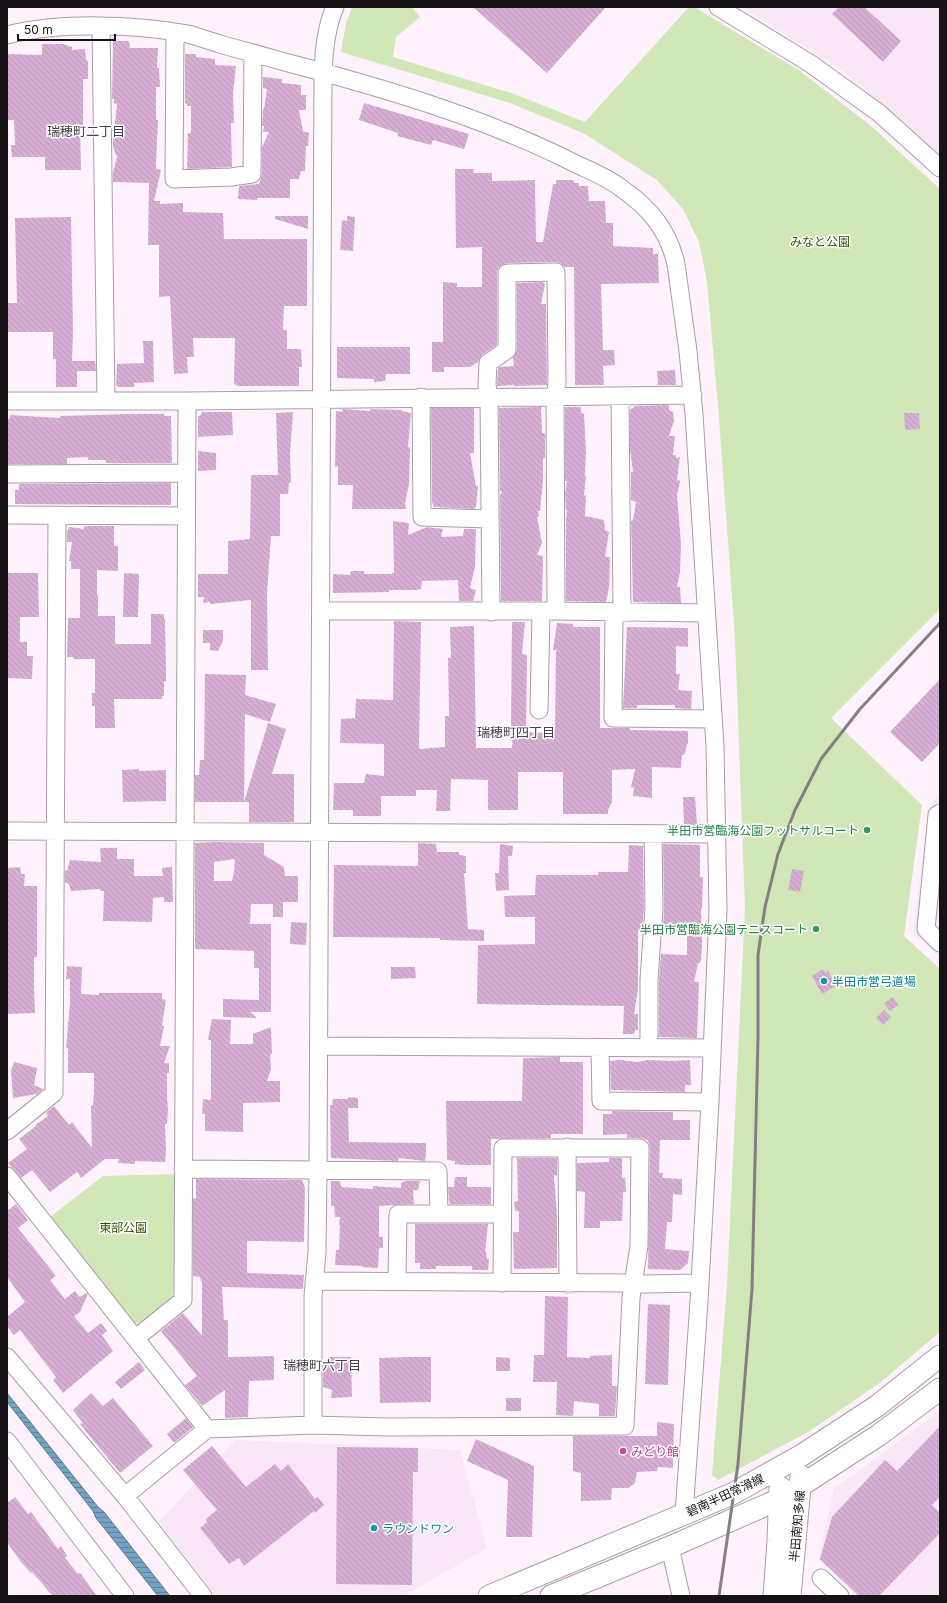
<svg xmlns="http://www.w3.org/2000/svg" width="947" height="1603" viewBox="0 0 947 1603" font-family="Inter,'Noto Sans JP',sans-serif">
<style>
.built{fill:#f9e6f7}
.green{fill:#d2e7b7}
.water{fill:url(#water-rules);stroke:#58788f}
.building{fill:url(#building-back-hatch);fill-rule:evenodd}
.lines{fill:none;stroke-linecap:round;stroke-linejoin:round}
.minor-casing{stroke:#a99da8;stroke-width:19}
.major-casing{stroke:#a99da8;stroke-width:23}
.minor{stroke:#fff;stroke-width:17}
.major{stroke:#fff;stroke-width:21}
.rail{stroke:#867d85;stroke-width:3}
.leisure-dot{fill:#2e9e5b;stroke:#fff;stroke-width:1.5}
.culture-dot{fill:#0f9aa8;stroke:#fff;stroke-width:1.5}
.hotel-dot{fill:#d1479c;stroke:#fff;stroke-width:1.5}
.labels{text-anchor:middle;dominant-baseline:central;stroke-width:3;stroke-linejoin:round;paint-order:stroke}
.park-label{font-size:12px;fill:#354d01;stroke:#fff}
.leisure-label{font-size:12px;fill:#27864d;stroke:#fff;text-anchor:end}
.culture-label{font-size:12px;fill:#0d838f;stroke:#fff;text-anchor:start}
.hotel-label{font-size:12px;fill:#b23c85;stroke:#fff;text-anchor:start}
.street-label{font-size:12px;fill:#161216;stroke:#fff}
.neighbourhood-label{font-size:13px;fill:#4a4049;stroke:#fff}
</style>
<defs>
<pattern id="water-rules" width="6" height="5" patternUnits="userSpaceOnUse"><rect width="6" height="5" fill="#74a4c3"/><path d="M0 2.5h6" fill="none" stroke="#5e849d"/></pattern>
<pattern id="building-back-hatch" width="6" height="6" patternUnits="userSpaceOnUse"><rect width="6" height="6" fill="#d7afd4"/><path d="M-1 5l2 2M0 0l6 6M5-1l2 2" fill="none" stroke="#b896b5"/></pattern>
</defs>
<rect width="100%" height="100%" fill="#fff2fd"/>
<path class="built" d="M742 7H940V155L846 73Z
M940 794V958L913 932 930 805Z
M940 1411V1596H857L818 1559 834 1489Z
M236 1440 460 1450 487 1548 404 1596H215L159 1521Z"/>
<path class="green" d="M352 7H412L420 17 396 37 393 57 514 94 585 122 689 7H694L800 71 870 125 940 189V609L831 718 922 805 904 936 940 969V1332L881 1382 810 1431 718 1480 712 1475 727 1284 745 908 735 638 719 418 707 282 699 242 683 209 657 180 583 133 510 103 341 52 346 23Z
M176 1174 174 1291 172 1298 140 1324 135 1323 50 1217 103 1176Z"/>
<path class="water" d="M7 1393 98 1507 104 1512 170 1596H158L96 1518 93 1511 7 1402Z"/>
<path class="building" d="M473 7H606L547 73Z
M839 7H864L901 41 883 62 832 14Z
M113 41H129L130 48H158L157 68H159L160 87H156V120H158L156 162V169L161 170 154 201H160V204L183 203V212L223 213 224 239H307V306H284L283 330H287V349H301L302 367H299V386H238L234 384 235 338H193L194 357H187L188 373 174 374 170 296 159 297V245H148L149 183 113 182V173L117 157 113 147V142L117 104 114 103V99H112Z
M42 44H63L72 47V50L85 49 86 60 88 61V79H83V125H80L81 170H45V157H12L11 145H15L14 120H7V54L42 55Z
M185 54H196V57L215 59V65L236 66 233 93 234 123H231L232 167 187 169 188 133H191V106H187V104L185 103Z
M263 77 282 79V83L301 85V95H306V110H299L303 131 309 133 308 146H306L305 171H301L299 179H290V198H257V200L238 199 239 186 259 184 262 174V147L269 132H263L264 126H262L263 109H264L267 89 263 88Z
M364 103 469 134 464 149 433 140 431 145 397 136 398 133 359 120Z
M455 169H474L473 173H492V181L535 180 536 242H543L553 184H556V180H573L574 183H579V186H588L589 201H605L606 223H613V246L653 248V254H658L659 283 601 284 603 350H614L615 365 603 366 604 385H575L574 267H564L560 263 556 262 507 263 502 265 498 268 497 273V345L482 355 478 362 470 367H444V372H432V342H443V282L457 283V287H482V247L456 248Z
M275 216H308V229L275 219Z
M347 216 355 217 353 251 340 250 341 239H342H341L342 220 347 221Z
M71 217 73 331 72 361H95L96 371H77V387H56V359H53V332H7V303H17L15 218Z
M543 282 545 284 541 304H546L547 385 514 386V385L497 386 498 368 500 367 514 366 513 357 517 350V283Z
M143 341H153L154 382 134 383V387H118L116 385 117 364 144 363Z
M337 347H410V374H386L385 381 374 382V379L337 378Z
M675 370 676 385H656L658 384 657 371Z
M669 405V410L673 412 674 421 669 436H675L673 455H676V458L680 457 677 480 680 481 677 495 681 544 680 572 677 587H680L681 603 633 602 631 521 633 520 636 502 631 500V472H633L630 449V410L635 406Z
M541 407 542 433H545V458H543V480L540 511H538L539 517H537L542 543 537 555 543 556 542 601H501L500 496 502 491H500L499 408Z
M565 407H581V413L584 414 586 452 585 476 586 477 584 495 586 496 585 516 604 520 605 530 609 532 605 557H610L609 588 606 602 566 601V519L567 510H566L565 493 567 481H565Z
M431 408H474V453H470L476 486H478L476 507 474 509 434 507 433 504 432 503Z
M343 409 370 411V409L402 410V411L411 413 408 447 410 448 409 484 405 503 406 509H352L353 485H338V466L335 467 336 411 342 412Z
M202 412H232L233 435 198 437V416H200Z
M293 412 290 454 291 482 289 483 288 494H280V536H271L267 594 268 670H251V600L210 604V602L203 603 204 597H198V574H228V541L250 539 251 475H278L276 413Z
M904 413H919L920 429 905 430Z
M130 414H164V416H171L172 463H107L105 460H88V457L67 458V464H8L7 418 10 419V415L60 418V416Z
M198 451 216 453V470L198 471Z
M171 483V505L15 504V490H19V484Z
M393 521 409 523 408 535 427 527 443 529 441 537 463 536 464 529H476L475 567 470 588 476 590 473 601H459L458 580 422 581 421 589 417 590H389V592L333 593V574L350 575 351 571H364V574H392V573H394Z
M84 526H114V546H118V571L97 570V595H98V616H115V644H151V614H164V620H165L166 674V681H164V696H162V699H114L115 728H95V706H92V693H95V659H74L73 657H67L68 618H80V569H71V561H69L72 542H67V532L69 527 84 529Z
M7 573H38L39 617H20V642H27V656H33L32 679 7 678Z
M124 573 139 574 138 617H123Z
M394 621 421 622 419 749 445 747V716H449L448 658H451L450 627 474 626 476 748H512L513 728H511L512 622H525L522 654 527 655 526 732 547 733V731H555L556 650H553L557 623 573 624V627H600V728H630V730L688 731V744H687L685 754 682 755 681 768 652 767V798L633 796 634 788 631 787 635 769 612 770V802L608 810V814H563V772H518V810H488V780L451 779 450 811H436L437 790H416V796H381V816H353V810H333L334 783H364L366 774 384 776V744L340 743 341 719 355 718 356 699 393 700Z
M627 627 688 628V647L676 646V674H680L678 690 692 691 691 709 675 708V705H637V708H623Z
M203 630H223V641L218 651 210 650V643H203Z
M205 674 246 675 245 695 276 704 270 722 245 714 244 802 268 723 286 729 272 774H294V822H249V802H195V775H199L200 760H204Z
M940 679V743L922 762 890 732Z
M139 769V771L166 770V801L123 802 122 770Z
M683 797H695L697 824H684Z
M215 842 264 843V855L284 867 285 876H298V902H283V917H273V904H251L250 924H271V1012H250L257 1018 223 1017V999L259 1000V968H254V951L195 949V843ZM235 859 234 872 232 881H214V862Z
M418 843 436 844 437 852H459V855L466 856V873H464L468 929 484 930V941L440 940V938L333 937 334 865 418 866Z
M500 844 513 846 512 856H508L509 890 496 891 495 873H499Z
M663 844 700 845V877H703L702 909H701L702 943 701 962 698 963 694 982H699L697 1038 659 1037V980L661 954 687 955V931L663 930 664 908Z
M629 845 643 846 644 908 642 930H638V989L634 1014H638V1030H635L634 1034H623L624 1006 477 1004 478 945 535 944V917H505L504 896 535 895 536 875H598V872H628Z
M100 848H117V859H134V876H163L162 868 172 867 173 902H164V897L153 898 152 922 103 921 104 891H100V889L71 891 69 884 65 882V870L67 871 70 860 101 862Z
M20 867 21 874H25L24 886H37V957H34V986L35 1013 7 1014V868Z
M792 869 804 871 800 892 788 890Z
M291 922 307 923 306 945 290 944Z
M67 966 82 967 81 994 99 995V993H162V999L166 1000 162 1026H164L160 1046H170L164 1063H169V1073H167V1097L168 1110 167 1124H165L166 1152 165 1162 135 1161V1164L118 1163 119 1159H105L81 1178 77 1172 50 1192 32 1170 21 1178 8 1163 27 1149 19 1139 36 1126 35 1125 48 1116 46 1113 54 1106 69 1125 72 1122 92 1148 91 1106 93 1105 94 1093V1073H68V1048H66L70 1003V979H66Z
M391 967H415L416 978 391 979Z
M823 969 825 973 828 971 836 986 822 994 812 976Z
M893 997 898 1005 890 1011 884 1003Z
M884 1010 891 1017 883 1025 876 1018Z
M212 1019 231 1020 230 1044H253V1034L271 1027 272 1054H270L271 1069 267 1081H280V1102L243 1103V1132L205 1131V1114H202L203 1099 211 1100V1040H208Z
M560 1057V1062H583V1134H551V1138L491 1139V1165H466L455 1164V1161L447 1160 446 1101H522L523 1058Z
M620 1060 637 1062 648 1060 672 1061 690 1060 691 1085H685V1092L611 1090 610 1061Z
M14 1062 37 1068 34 1085 43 1089 37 1094 13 1098 11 1071Z
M348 1097 358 1098V1108H348L349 1142 426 1143V1154L425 1161 398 1158V1161L331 1158 330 1105H332L333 1099H348Z
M612 1111 673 1112V1120H690V1140H660L659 1173H663L662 1178 682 1179V1195L673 1194 672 1222H667L665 1249 689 1251 688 1263 680 1270 648 1269 650 1148 648 1140 640 1138H627V1134L603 1135V1114H612Z
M517 1158H557V1176L554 1175 557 1214V1268L514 1269 513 1232H519V1212L515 1210 514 1202 518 1201Z
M609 1158H622V1178L625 1177 626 1192H623L622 1221H600V1228H584L585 1192 577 1191V1163L609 1162Z
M455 1177H467V1187H491V1204H450L449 1201 448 1187H454Z
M196 1179 302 1180 305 1188 304 1242 247 1241V1273L304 1275 303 1289 222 1287 224 1320H228V1357L274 1356V1380L249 1381 248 1417 225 1418V1390L202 1406 185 1385 197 1376 161 1331 183 1313 202 1336V1282L201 1281 200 1277 193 1276V1198L196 1199Z
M331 1181H340L341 1187 373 1189V1186L401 1188V1183L406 1181H420L418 1190H413L414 1204 379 1206V1237H383V1248H379L378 1268 362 1267V1266L335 1265 336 1250H339L340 1225H339L340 1217H335L334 1206H331Z
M16 1204 28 1220 18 1228 56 1276 50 1280 65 1299 75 1291 79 1297 87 1293 88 1294 80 1312 74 1316 88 1333 101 1323 107 1331 102 1335 113 1351 63 1393 53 1380 56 1377 20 1330 14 1335 7 1326V1317L25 1302 7 1277V1211Z
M415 1224H488L485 1252H486L487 1259H489L488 1270H472V1266H436V1269H420V1263H415Z
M545 1296 568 1297 567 1357 590 1358V1356L612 1355V1386H617L615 1416H599V1404L574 1401 573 1416 556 1415 557 1382H533L534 1355H544Z
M648 1304 670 1305 668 1385 645 1384Z
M328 1357H351L352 1397 331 1398 332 1390 323 1387V1369H327Z
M407 1357H431V1402L380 1403 379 1358Z
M496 1357 510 1358V1371H496Z
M139 1362 145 1370 121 1389 115 1382Z
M91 1393 103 1406 113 1398 153 1446 120 1473 80 1424 83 1423 73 1410Z
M506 1398H521V1411H506Z
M186 1418 193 1427 174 1443 167 1434Z
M657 1422 674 1424 673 1468 658 1467 657 1471 637 1472 635 1483 628 1488H612L611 1500 581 1501V1473L573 1471V1436H657Z
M940 1426V1497L932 1505 940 1513V1533L879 1596H859L820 1559 832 1517 885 1460 897 1471Z
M476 1439 534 1466 532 1537H506L508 1480 467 1461Z
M212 1446 246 1487 275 1464 281 1471 288 1464 315 1499 318 1497 324 1505 315 1513 314 1511 244 1566 239 1558 229 1564 200 1528 207 1522 206 1519 217 1510 183 1470Z
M337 1447 418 1448V1472H413L412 1585 336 1584Z
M15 1497 28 1514 31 1512 58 1549 61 1546 67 1556 65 1558 78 1574 80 1573 97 1596H53L32 1572 31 1573 21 1562 7 1542V1503Z"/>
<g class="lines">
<g class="minor-casing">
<path id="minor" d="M718 7 811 64 879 113 940 168
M101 26 106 401
M175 32 174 179 231 177 252 174 253 53
M7 35C60 22 134 24 188 34 199 37 210 41 220 44 240 50 261 55 281 61 380 87 480 116 572 162 588 170 607 177 621 188 650 208 668 230 676 264L688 351 694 414 715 746 718 910 710 1102 699 1302 684 1514
M620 396 622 613
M421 397 422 517 490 519
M7 401H187L693 395
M7 474 186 473
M7 515 186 516
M321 611H556L706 613
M491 612 489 397 487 385 488 363 507 350V273L556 272 557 384 555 396 556 611
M614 613 613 718 713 719
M539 710 541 611
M940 813 937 815 926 929 940 943
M7 831 717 834
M319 1046 712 1048
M600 1048 601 1101 710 1102
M649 1048V980L654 908 653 834
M7 1131 54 1093 57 516
M567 1147 568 1284
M183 1169 438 1171 439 1214
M7 1176 207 1429
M314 1281 632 1283 646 1284 699 1283
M397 1281 398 1214H502
M136 1338 183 1300 187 401
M7 1357 125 1496 203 1596
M313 1425V1296L317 1252 318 1170 323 72C324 50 326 27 335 7
M7 1441 125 1596
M125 1496 207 1429 313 1425 387 1427 625 1426 631 1298 639 1246 640 1148H503L502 1283
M670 1547 681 1596
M821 1578 840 1596"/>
</g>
<g class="major-casing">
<path id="major" d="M489 1596 732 1494 802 1455 877 1406 940 1356
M551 1596 670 1547 780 1499 879 1435 940 1389
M774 1596 778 1541 780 1487
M790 1596 801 1476"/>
</g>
<use href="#minor" class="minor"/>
<use href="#major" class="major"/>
<path class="rail" d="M719 1596 738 1464 752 1289 758 1037V955L765 907 778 854 795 810 821 759 860 709 940 623"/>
</g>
<g class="leisure-dot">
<circle cx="867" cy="830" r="4"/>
<circle cx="816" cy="929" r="4"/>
</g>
<g class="culture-dot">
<circle cx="824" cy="981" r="4"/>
<circle cx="374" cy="1528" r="4"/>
</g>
<circle class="hotel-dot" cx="623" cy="1451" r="4"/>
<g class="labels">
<g class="park-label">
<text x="820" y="241">みなと公園</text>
<text x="123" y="1227">東部公園</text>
</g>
<g class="leisure-label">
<text x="859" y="830">半田市営臨海公園フットサルコート</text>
<text x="808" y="929">半田市営臨海公園テニスコート</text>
</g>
<g class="culture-label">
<text x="832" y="981">半田市営弓道場</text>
<text x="382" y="1528">ラウンドワン</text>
</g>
<g class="hotel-label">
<text x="631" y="1451">みどり館</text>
</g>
<g class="street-label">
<text transform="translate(725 1495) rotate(-25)">碧南半田常滑線</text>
<text transform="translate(797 1526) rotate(-85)">半田南知多線</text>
</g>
<g class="neighbourhood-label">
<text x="86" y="131">瑞穂町二丁目</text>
<text x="516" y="732">瑞穂町四丁目</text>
<text x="322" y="1365">瑞穂町六丁目</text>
</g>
</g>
<rect width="947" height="1603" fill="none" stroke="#161216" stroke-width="16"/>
<path d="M18 34v6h97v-6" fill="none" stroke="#161216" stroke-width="2"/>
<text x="24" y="34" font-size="12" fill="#161216" stroke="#ffffff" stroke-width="3" paint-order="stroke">50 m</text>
</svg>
